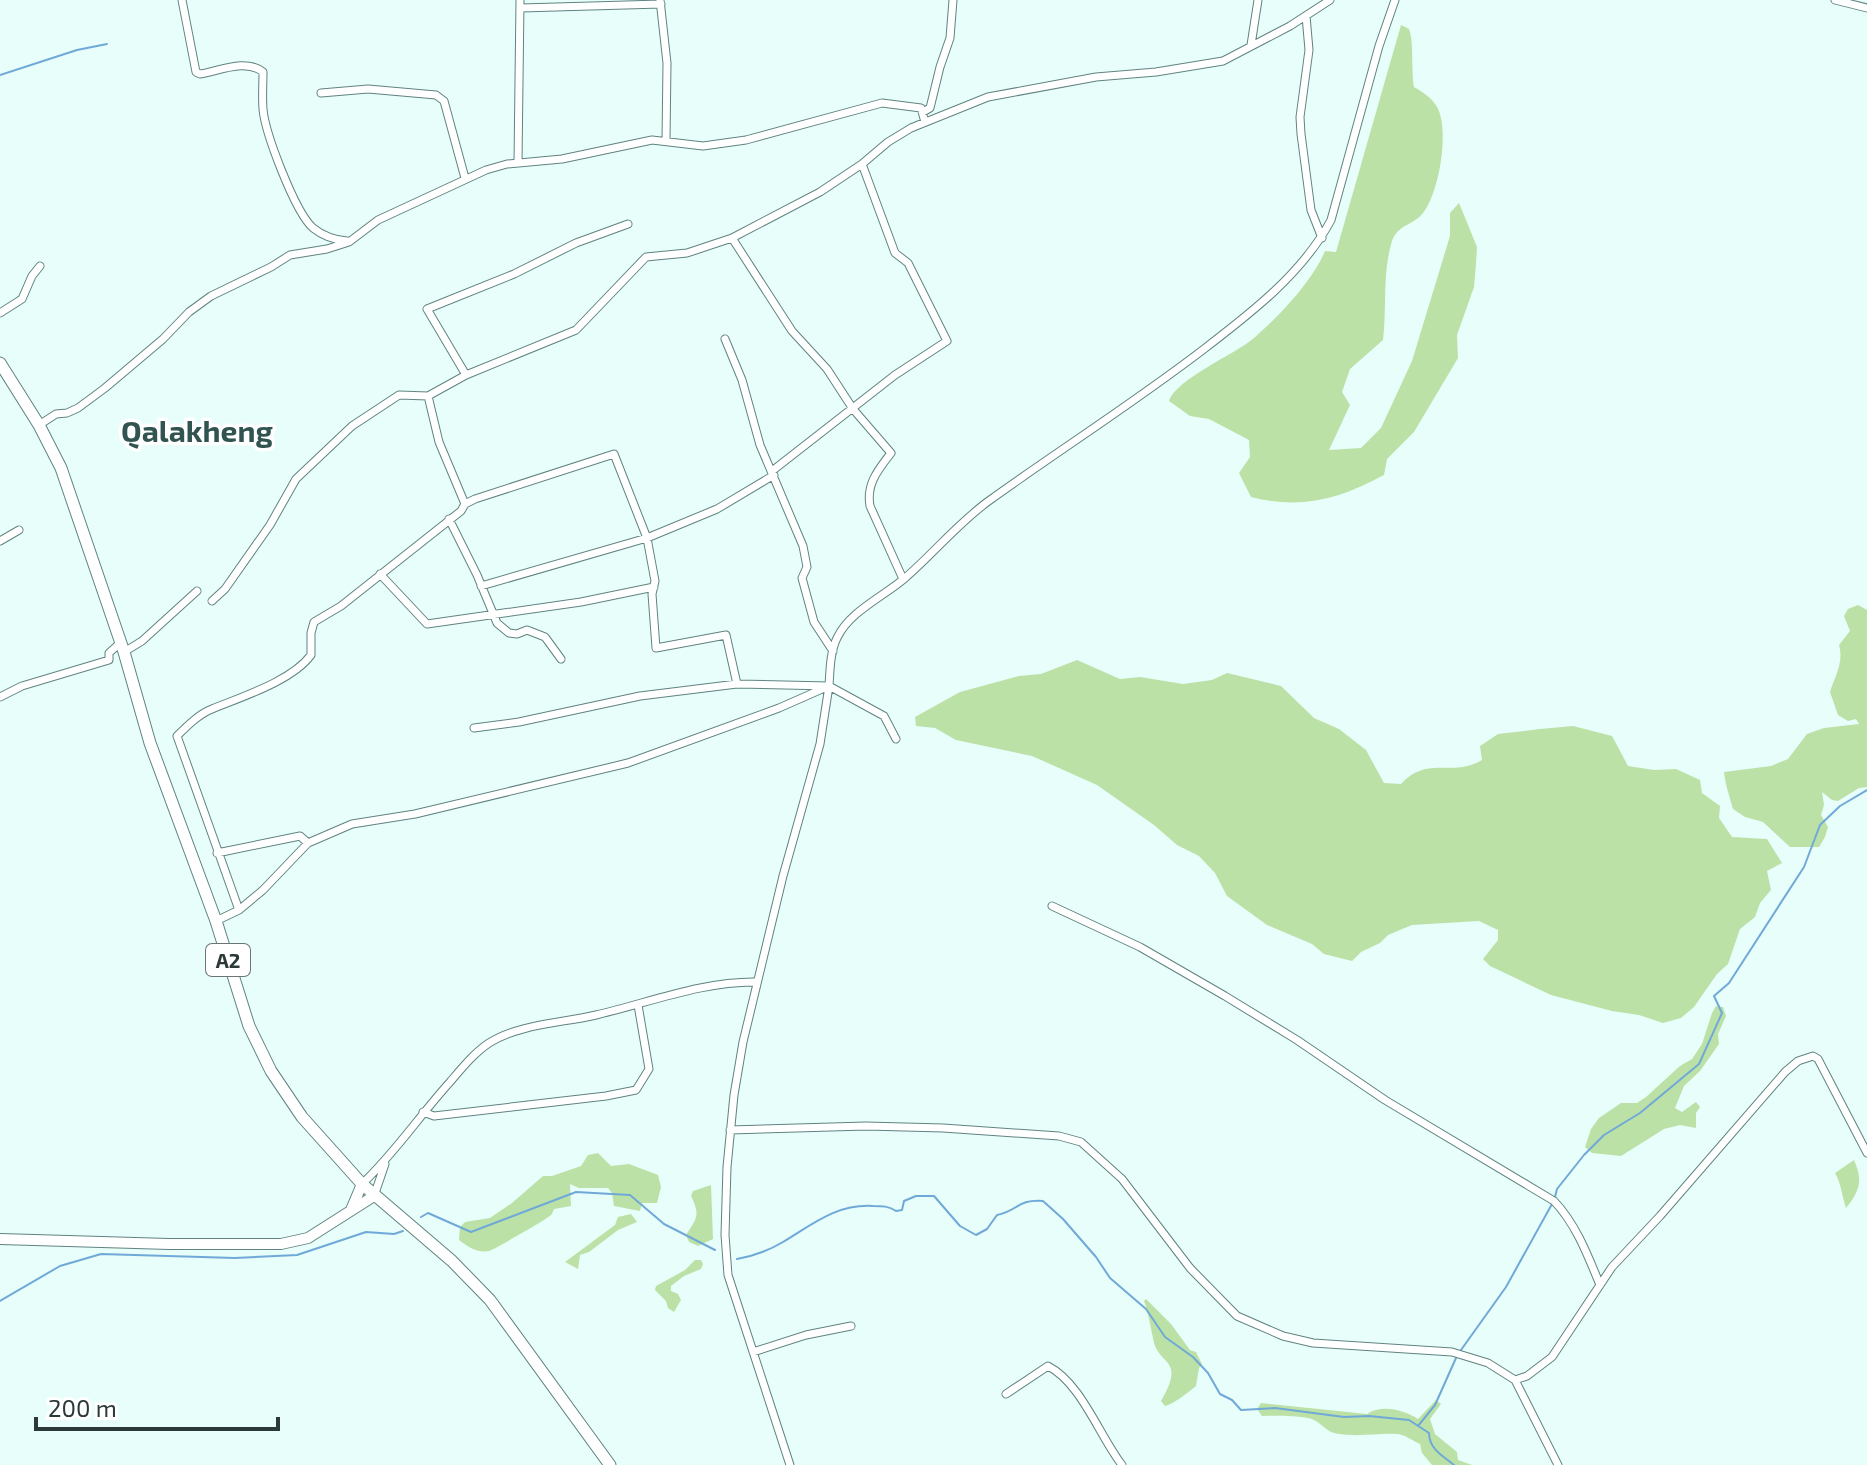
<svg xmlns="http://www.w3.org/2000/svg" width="1867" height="1465" viewBox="0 0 1867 1465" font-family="'Exo 2',sans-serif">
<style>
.green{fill:#bce1a6}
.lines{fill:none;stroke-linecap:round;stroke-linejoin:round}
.stream{stroke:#70a9d8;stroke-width:2}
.minor-casing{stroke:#608380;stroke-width:9}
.secondary-casing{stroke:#608380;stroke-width:12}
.primary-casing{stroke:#608380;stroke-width:13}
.minor{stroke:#fff;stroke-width:7}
.secondary{stroke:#fff;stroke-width:10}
.primary{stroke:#fff;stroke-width:11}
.labels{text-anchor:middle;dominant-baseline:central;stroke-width:7;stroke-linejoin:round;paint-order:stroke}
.shield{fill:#fff;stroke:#6b7574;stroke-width:2}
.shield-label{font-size:20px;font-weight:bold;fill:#2b3a39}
.district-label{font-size:30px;font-weight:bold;fill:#325451;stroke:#fff}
</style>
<rect width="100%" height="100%" fill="#e7fefb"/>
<path class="green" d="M1401 25 1409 29C1414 41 1411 70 1414 87 1423 92 1432 98 1437 107 1450 130 1439 193 1423 213 1414 225 1398 224 1392 241 1382 273 1387 308 1383 340L1350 369 1342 392 1350 405 1329 450 1361 448 1381 428 1412 361 1450 236V213L1459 203 1477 247 1476 264 1474 287 1457 335 1458 358 1414 432 1387 459 1384 475C1339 499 1302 510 1251 497L1239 473 1250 457 1249 440 1209 419 1190 416 1169 401C1176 379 1234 355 1254 338 1279 316 1312 282 1325 251L1336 252Z
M1858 605 1867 610V787L1859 788 1838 801 1832 800 1822 792 1824 805 1821 815 1828 827 1825 837 1819 847H1790L1763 822 1745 817 1733 809C1730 798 1725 784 1724 772L1771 766 1788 759 1807 734 1824 728 1859 724 1856 719 1848 721 1838 715 1830 692C1835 676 1844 663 1839 645L1850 631 1844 616 1848 609Z
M1077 660 1120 679 1140 677 1183 684 1212 680 1227 673 1281 686 1314 718 1339 729 1366 750 1384 783 1401 784C1428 755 1452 778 1482 760L1480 746 1498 734 1540 729 1573 726 1612 736 1628 766 1654 770 1676 769 1700 780 1702 793 1720 806 1719 818 1732 837 1767 839 1782 863 1767 871 1771 890 1760 903 1755 917 1740 929 1728 964 1717 974 1694 1007 1681 1018 1663 1023 1639 1015 1612 1011 1551 995 1490 966 1483 959 1498 940V930L1479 921 1412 925 1388 935 1380 943 1361 952 1352 961 1324 954 1312 944 1267 925 1227 896 1215 873 1199 856 1177 845 1154 825 1097 785 1032 756 956 740 935 728 916 726 915 717 960 692 1019 676 1041 674Z
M1716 1006 1723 1007 1726 1016 1718 1034 1719 1044 1700 1071 1684 1086 1675 1108 1682 1112 1696 1102 1700 1107 1696 1113V1128L1680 1125 1664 1129 1621 1156 1592 1153 1585 1147 1591 1129 1599 1118 1621 1103H1637L1646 1097 1680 1066 1692 1059 1702 1044 1712 1013Z
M598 1153 611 1166 629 1164 658 1175 661 1187 657 1203H642L640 1211 614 1206 612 1193 608 1188H579L570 1184 571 1206 554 1209C553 1211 553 1213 551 1215 549 1218 493 1250 489 1251 477 1253 468 1247 459 1240L460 1227 465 1222 490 1218 512 1203 543 1176H552L581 1166 588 1155Z
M1854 1160C1863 1180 1860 1191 1846 1208 1842 1196 1841 1183 1835 1173Z
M711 1185 713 1239 698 1246 689 1242 686 1235C696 1219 701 1216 691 1196L693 1191Z
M631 1214 637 1222 618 1230 589 1252 580 1255 578 1269 565 1262 615 1225 618 1217Z
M695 1260H701L703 1264 701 1269 684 1276 671 1286V1291L678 1294 681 1300 674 1312 668 1308 666 1301 655 1290 656 1286 685 1270Z
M1146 1299 1171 1324 1190 1350 1196 1352 1202 1364 1199 1368 1196 1386C1189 1392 1172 1405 1165 1406L1161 1401C1187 1356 1157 1367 1153 1338 1150 1325 1149 1314 1144 1301Z
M1436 1400 1441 1404 1430 1419 1435 1434 1457 1452 1458 1460 1472 1465H1432L1422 1453 1420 1444C1413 1441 1404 1434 1397 1434 1378 1433 1359 1437 1339 1434 1327 1433 1323 1424 1312 1419 1306 1416 1271 1415 1262 1416L1257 1409 1261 1403 1367 1414C1382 1404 1404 1410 1418 1419Z"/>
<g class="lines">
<path class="stream" d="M0 75 77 50 107 44
M1555 1197 1557 1189 1584 1155 1604 1135 1640 1113 1699 1064 1722 1013 1714 996 1729 983 1804 867 1820 825 1840 806 1867 790
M421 1217 428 1213 471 1232 576 1192 630 1195 664 1224 715 1250
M737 1259C754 1256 768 1251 783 1242 813 1224 836 1204 873 1206 882 1206 889 1206 896 1211L902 1210 904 1201 916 1196H934L960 1226 976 1235 987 1229 997 1215C1018 1211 1017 1199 1043 1201L1063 1219 1096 1257 1110 1278 1146 1309 1165 1337 1193 1357 1208 1373 1220 1394 1232 1400 1241 1410 1275 1408 1344 1417 1369 1416 1409 1420 1429 1433C1429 1449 1443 1456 1454 1465
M0 1301 60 1266 101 1254 235 1258 297 1255 366 1232 394 1234 403 1231
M1461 1350 1506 1287 1552 1204
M1418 1426 1435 1405 1456 1358"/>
<g class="minor-casing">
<path id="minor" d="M182 0 196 72 200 74C219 71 246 58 263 72 263 84 262 97 263 109 265 133 295 212 313 228 323 236 335 240 347 241
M660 0 667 63 666 140
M1835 0 1867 8
M521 8 661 4
M1306 16 1309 50 1300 117 1301 134 1311 210 1322 238
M1251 45 1258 0
M321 93 368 89 436 95 444 101 465 178
M923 112 930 108 940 67 950 38 953 0
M518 163 520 0
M732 238 792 331 827 369 853 409 891 453C878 470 866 484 870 506L903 579
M0 313 22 299 32 276 40 266
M725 339 742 380 760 445 803 546 807 567 802 578 814 622 833 651
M466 375 427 309 514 274 576 243 628 224
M428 396 439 442 465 504
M39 425 56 414 67 413 78 408 105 388 163 339 189 312 211 296 271 267 290 255 327 249 349 242 378 220 486 170 507 164 562 159 652 140 703 146 746 140 882 103 921 108 925 122
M772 471 895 375 947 341 908 263 895 253 862 164
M449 519 477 575 497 623 509 633 517 634 527 630 545 637 561 659
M0 541 19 530
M380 574 427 624 581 602 654 587
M481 586 647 538 717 509 774 475
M212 601 225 589 270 525 296 479 352 426 399 395 428 396 466 375 576 330 646 257 687 253 732 238 820 192 862 164 888 142 911 128 988 97 1096 77 1156 72 1223 61 1290 26 1330 0
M124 652 142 641 197 591
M0 697 22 686 109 660V653L120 643
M474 728 519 722 640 696 737 684 829 686 884 716 896 739
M217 853 300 836 308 843
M1052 906 1140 947 1225 996 1297 1040 1385 1100 1554 1201C1576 1224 1588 1256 1600 1285
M239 910 177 736C187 726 199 714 212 709 241 697 292 681 311 655V633L314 622 341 606 461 511 465 504 475 499 614 454 647 538 655 581 652 594 656 648 726 635 737 684
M216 921 239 910 263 890 308 843 352 824 415 814 628 763 779 708 829 686C830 671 830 652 837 638 850 611 883 597 905 578 934 553 959 522 990 500 1061 449 1135 402 1204 349 1251 313 1303 273 1331 220L1379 46 1395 0
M423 1112 434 1116 606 1096 636 1090 649 1069 638 1005
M730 1130 866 1126 943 1128 1059 1136 1081 1142 1122 1179 1190 1268 1237 1316 1283 1336 1313 1343 1452 1352 1488 1363 1515 1380 1558 1465
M362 1184C395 1153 420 1115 450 1082 462 1068 474 1053 489 1043 519 1024 562 1023 596 1015 648 1003 703 981 757 982
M374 1196 385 1164
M753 1352 806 1335 851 1326
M1515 1380 1527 1376 1552 1357 1612 1267 1660 1216 1785 1072 1798 1061 1813 1056 1818 1059 1867 1153
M1006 1394 1048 1366C1081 1383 1099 1435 1122 1465
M790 1465 728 1275 725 1235 727 1167 734 1095 743 1042 783 876 820 744 829 686"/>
</g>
<g class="secondary-casing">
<path id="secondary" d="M351 1210 362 1184
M0 1239 169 1244H281L308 1238 374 1196"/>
</g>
<g class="primary-casing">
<path id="primary" d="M0 363 39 425 61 468 124 652 150 743 216 921 249 1026 271 1071 302 1117 362 1184 452 1261 490 1300 610 1465"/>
</g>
<use href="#minor" class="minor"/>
<use href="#secondary" class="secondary"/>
<use href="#primary" class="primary"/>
</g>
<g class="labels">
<rect class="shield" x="206" y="944" width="44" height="32" rx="6"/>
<g class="shield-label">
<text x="228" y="960">A2</text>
</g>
<g class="district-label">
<text x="197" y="430">Qalakheng</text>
</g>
</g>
<path d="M36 1417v12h242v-12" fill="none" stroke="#2b3a39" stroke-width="4"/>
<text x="48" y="1417" font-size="24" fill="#2b3a39" stroke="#ffffff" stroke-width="6" paint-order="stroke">200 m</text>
</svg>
